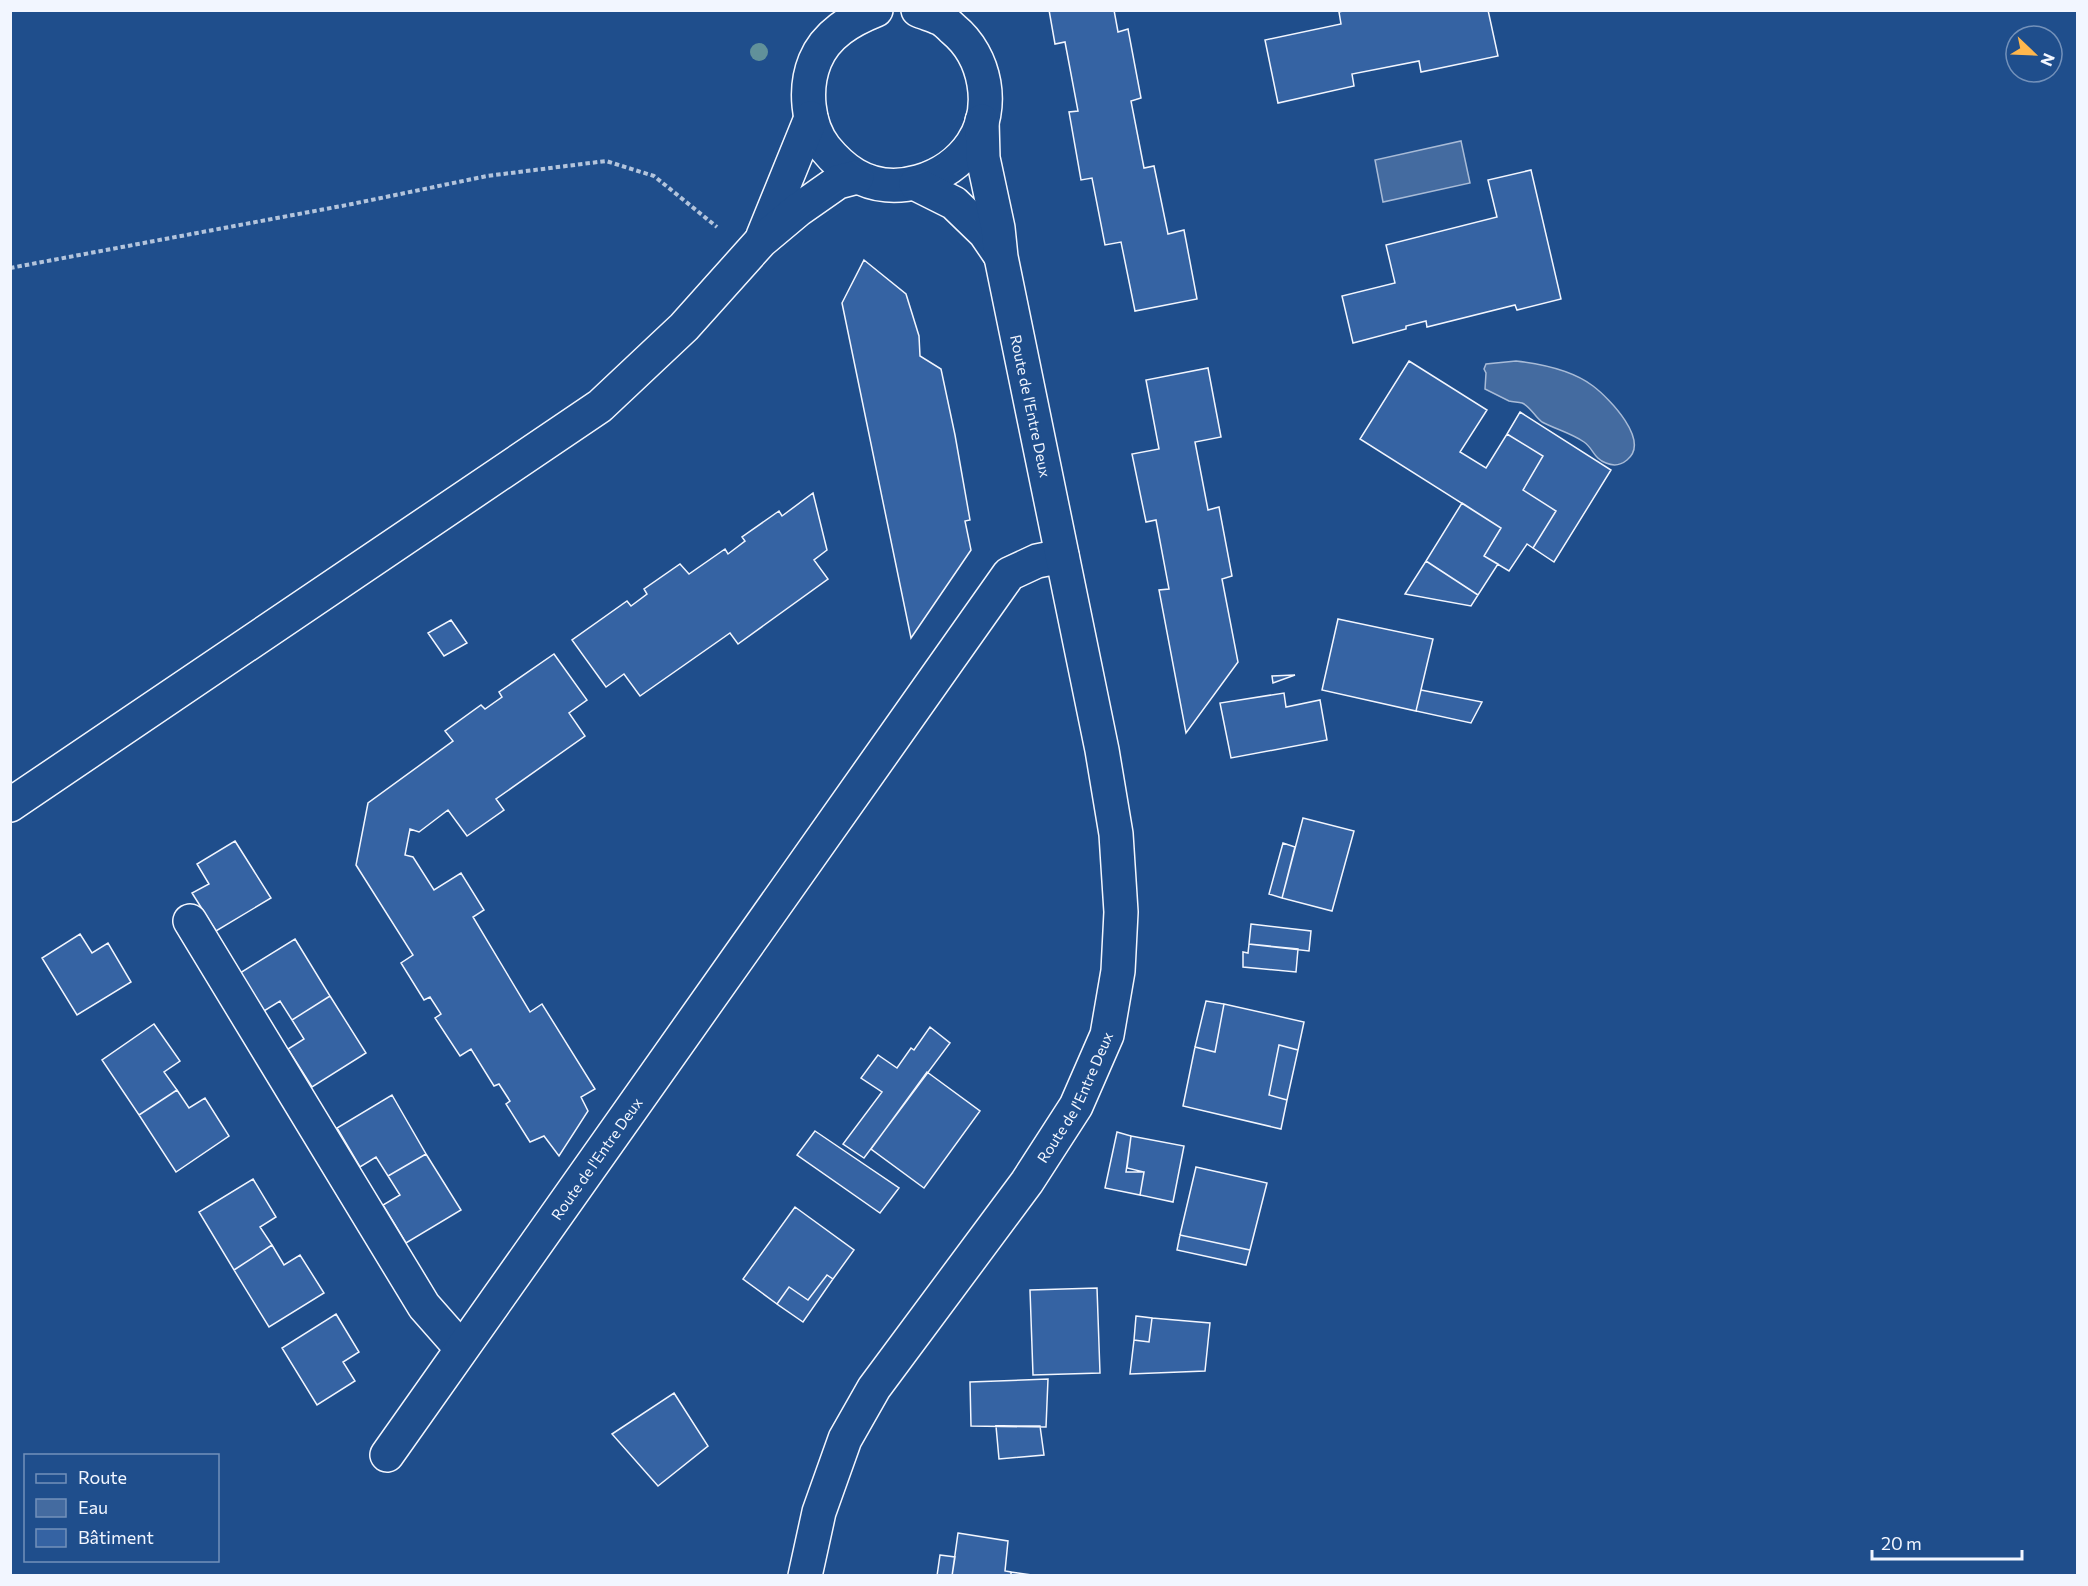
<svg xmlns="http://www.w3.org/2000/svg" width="2088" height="1586" viewBox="0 0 2088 1586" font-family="Commissioner,sans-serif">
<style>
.water{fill:#446ba0;stroke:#a8bbd7;stroke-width:1.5}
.building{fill:#3563a3;stroke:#f2f6ff;stroke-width:1.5}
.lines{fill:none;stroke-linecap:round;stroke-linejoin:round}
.minor-casing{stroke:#f2f6ff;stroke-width:36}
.secondary-casing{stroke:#f2f6ff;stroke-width:36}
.path{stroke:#b3c4dc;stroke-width:4;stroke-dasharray:4.5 3;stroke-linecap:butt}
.minor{stroke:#1f4e8c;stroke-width:33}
.secondary{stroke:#1f4e8c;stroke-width:33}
.tree{fill:#61919a}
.labels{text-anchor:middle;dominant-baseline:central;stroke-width:4.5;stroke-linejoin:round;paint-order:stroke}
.street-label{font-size:15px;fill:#f2f6ff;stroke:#1f4e8c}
</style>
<rect width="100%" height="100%" fill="#1f4e8c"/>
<path class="water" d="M1461 141 1470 183 1383 202 1375 160Z
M1516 361C1542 364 1572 370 1593 386 1609 398 1651 441 1627 460 1621 465 1613 466 1606 463 1594 459 1593 448 1584 442 1571 433 1555 429 1542 422 1535 417 1530 406 1522 403 1518 402 1513 402 1509 401 1501 397 1493 393 1485 389L1486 373 1484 369 1486 364Z"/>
<path class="building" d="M1049 10H1114L1118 32 1128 29 1141 98 1131 101 1144 168 1154 166 1168 234 1184 230 1197 299 1135 311 1121 242 1105 245 1092 178 1081 180 1069 112 1078 111 1065 42 1055 44Z
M1346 10H1488L1498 56 1421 72 1419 61 1352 74 1354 86 1278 103 1265 40 1341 24 1339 12Z
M1531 170 1561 299 1517 310 1515 305 1427 327 1426 321 1406 326V329L1353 343 1342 296 1395 283 1386 245 1497 217 1488 180Z
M864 260 906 294 919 336 920 356 941 369 955 435 970 520 965 521 971 550 911 638 842 303Z
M1409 361 1487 410 1460 452 1486 468 1507 434 1543 456 1523 490 1556 511 1533 548 1527 544 1509 571 1484 556 1501 528 1360 439Z
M1208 368 1221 437 1195 442 1208 510 1219 507 1232 576 1222 579 1238 662 1186 733 1159 590 1169 589 1156 520 1146 522 1132 454 1159 449 1146 380Z
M1520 412 1611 470 1554 562 1533 548 1556 511 1523 490 1543 456 1507 434Z
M813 493 827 550 814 560 828 579 738 644 730 633 640 696 624 674 606 687 572 640 627 601 631 606 647 594 644 589 680 564 689 574 725 549 728 554 745 541 742 537 779 511 782 516Z
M1462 503 1501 528 1484 556 1498 564 1478 595 1426 561Z
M1426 561 1478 595 1471 606 1405 594Z
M1338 619 1433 639 1416 711 1322 690Z
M451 620 467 643 444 656 428 633Z
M554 654 587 700 569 713 585 736 496 799 504 810 467 836 448 810 419 832 410 829 405 855 413 857 434 890 461 873 484 910 473 917 530 1012 542 1004 595 1089 581 1097 588 1111 559 1156 544 1136 530 1142 506 1104 510 1101 499 1084 494 1086 471 1049 460 1056 435 1018 441 1014 430 997 424 1000 401 963 413 955 356 865 368 803 453 741 445 731 481 705 485 709 502 697 499 692Z
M1295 675 1273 683 1272 676Z
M1421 690 1482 702 1471 723 1416 711Z
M1284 693 1286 707 1320 700 1327 740 1231 758 1220 703Z
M1303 818 1354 831 1332 911 1282 898Z
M235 841 271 898 216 931 192 893 209 884 197 864Z
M1283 843 1295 847 1282 898 1269 894Z
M1251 924 1311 931 1309 951 1249 944Z
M80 934 92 953 108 943 131 982 77 1015 42 958Z
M295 939 330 996 292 1020 280 1001 264 1011 240 973Z
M1249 944 1298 949 1296 972 1243 967V952L1248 953Z
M330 996 366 1053 312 1087 288 1049 304 1039 292 1020Z
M1206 1001 1224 1004 1215 1052 1195 1047Z
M1224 1004 1304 1022 1298 1050 1279 1045 1269 1095 1287 1100 1281 1129 1183 1106 1195 1047 1215 1052Z
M154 1024 180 1061 164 1072 177 1090 139 1115 102 1060Z
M930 1027 950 1043 864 1158 843 1144 882 1092 861 1078 878 1055 897 1068 911 1048 914 1050Z
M1279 1045 1298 1050 1287 1100 1269 1095Z
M927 1072 980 1111 924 1188 871 1149Z
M177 1090 189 1108 205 1098 229 1136 176 1172 139 1115Z
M392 1095 426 1154 388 1176 376 1157 360 1167 337 1128Z
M815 1131 899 1188 880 1213 797 1155Z
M1117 1132 1131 1136 1126 1172H1144L1140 1195 1105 1188Z
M1131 1136 1184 1146 1173 1202 1140 1195 1144 1172 1127 1168Z
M426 1154 461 1210 406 1243 383 1205 400 1195 388 1176Z
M1196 1167 1267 1183 1250 1250 1180 1235Z
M253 1179 276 1217 260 1227 272 1245 234 1270 199 1212Z
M795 1207 854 1250 833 1279 827 1275 808 1300 789 1287 777 1304 743 1279Z
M1180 1235 1250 1250 1246 1265 1177 1250Z
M272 1245 284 1265 300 1255 324 1293 269 1327 234 1270Z
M827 1275 833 1279 803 1322 777 1304 789 1287 808 1300Z
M1097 1288 1100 1373 1033 1375 1030 1290Z
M336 1314 359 1352 343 1362 355 1381 317 1405 282 1348Z
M1136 1316 1152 1318 1149 1342 1134 1340Z
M1152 1318 1210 1323 1205 1371 1130 1374 1134 1340 1149 1342Z
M1048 1379 1046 1427 971 1426 970 1382Z
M674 1393 708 1446 658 1486 612 1434Z
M996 1426H1040L1044 1455 999 1459Z
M958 1533 1008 1541 1005 1571 1011 1572V1576H952Z
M940 1555 955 1557 952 1576H937Z
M1011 1572 1039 1576H1011Z"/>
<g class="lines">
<g class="minor-casing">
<g id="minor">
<path d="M190 921 424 1306 461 1348"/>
<path id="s1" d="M387 1455 1009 574 1037 561 1062 556"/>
</g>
</g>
<g class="secondary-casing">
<g id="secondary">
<path d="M876 10C851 20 826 34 815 61 804 88 807 125 825 148 834 159 843 168 855 175 894 198 948 180 972 144 996 108 986 56 953 29 949 25 944 20 939 18 932 15 925 13 918 10"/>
<path d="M916 184 954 203 985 233 1000 255"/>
<path d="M763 236 811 118"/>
<path d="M10 805 600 406 684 327 761 241 798 210 838 182 857 177"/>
<path id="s2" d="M805 1576 819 1512 845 1439 874 1388 1027 1182 1076 1106 1107 1035 1118 971 1121 912 1116 834 1102 750 1001 257 998 228 983 158 982 121"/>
</g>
</g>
<path class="path" d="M10 268 352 204 487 176 606 161 654 176 717 227"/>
<use href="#minor" class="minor"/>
<use href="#secondary" class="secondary"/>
</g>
<circle class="tree" cx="759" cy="52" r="9"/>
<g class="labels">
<g class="street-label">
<text transform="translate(1031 406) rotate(78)">Route de l'Entre Deux</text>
<text stroke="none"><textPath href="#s2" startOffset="556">Route de l'Entre Deux</textPath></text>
<text stroke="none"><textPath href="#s1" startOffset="363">Route de l'Entre Deux</textPath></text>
</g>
</g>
<rect width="2088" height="1586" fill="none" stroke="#f2f6ff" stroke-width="24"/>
<rect x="24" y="1454" width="195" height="108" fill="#1f4e8c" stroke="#7391ba" stroke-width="1.5"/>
<rect x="36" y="1474" width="30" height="9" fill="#1f4e8c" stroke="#7391ba" stroke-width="1.5"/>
<text x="78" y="1484" font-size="18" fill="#f2f6ff">Route</text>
<rect x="36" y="1499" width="30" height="18" fill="#446ba0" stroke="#7391ba" stroke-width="1.5"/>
<text x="78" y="1514" font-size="18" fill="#f2f6ff">Eau</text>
<rect x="36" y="1529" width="30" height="18" fill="#3563a3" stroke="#7391ba" stroke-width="1.5"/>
<text x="78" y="1544" font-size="18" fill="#f2f6ff">Bâtiment</text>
<g transform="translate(2034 54) rotate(113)"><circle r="28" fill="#1f4e8c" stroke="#7391ba" stroke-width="1.5"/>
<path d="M0-4.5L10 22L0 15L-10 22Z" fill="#ffb74d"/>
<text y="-9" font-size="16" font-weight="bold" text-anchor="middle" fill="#f2f6ff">N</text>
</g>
<path d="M1872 1550v9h150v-9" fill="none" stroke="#f2f6ff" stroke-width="3"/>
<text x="1881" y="1550" font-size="18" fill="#f2f6ff" stroke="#1f4e8c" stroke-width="4.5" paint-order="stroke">20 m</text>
</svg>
